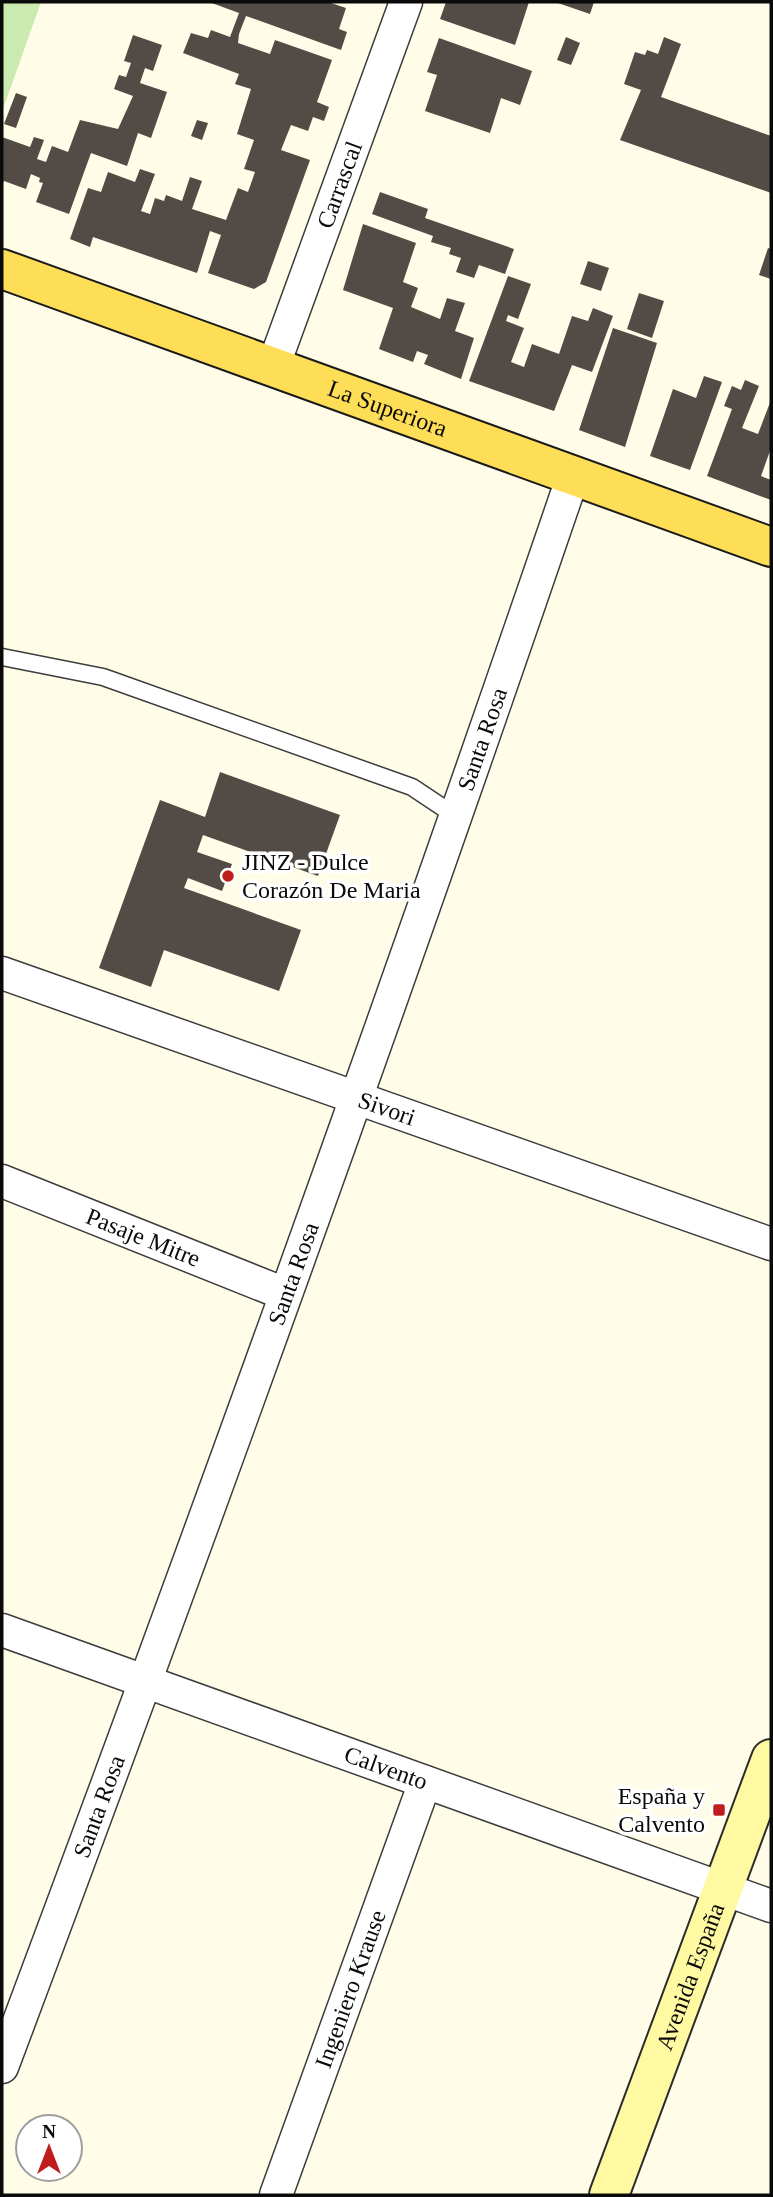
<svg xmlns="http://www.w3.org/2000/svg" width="773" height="2197" viewBox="0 0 773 2197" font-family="Georgia,serif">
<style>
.green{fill:#cbeab0}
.building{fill:#534c46}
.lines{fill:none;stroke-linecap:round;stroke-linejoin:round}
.lane-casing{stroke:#3d3d3d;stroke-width:19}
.street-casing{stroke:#3d3d3d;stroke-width:35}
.secondary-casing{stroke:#2c2c2c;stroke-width:42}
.primary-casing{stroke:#1b1b1b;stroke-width:42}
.lane{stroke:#fff;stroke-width:16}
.street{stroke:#fff;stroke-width:32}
.secondary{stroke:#fff9a2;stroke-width:38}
.primary{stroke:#ffde57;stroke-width:38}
.poi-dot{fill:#c01d1d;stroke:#fff;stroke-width:2.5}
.labels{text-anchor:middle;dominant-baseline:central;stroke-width:7;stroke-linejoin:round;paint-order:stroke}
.street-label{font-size:24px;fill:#0a0a0a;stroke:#fff}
.poi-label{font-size:24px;fill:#0a0a0a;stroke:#fff;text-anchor:start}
</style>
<rect width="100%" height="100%" fill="#fffce7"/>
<path class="green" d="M2 2H41L2 112Z"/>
<path class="building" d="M209 2H328L346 8 339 29 347 32 341 50 246 16 239 34 238 43 270 54 275 40 332 60 317 102 329 107 324 121 313 117 308 131 291 125 281 150 310 160 266 282 254 289 208 273 221 235 210 231 197 273 93 237 90 247 70 239 88 188 101 192 108 172 135 182 140 169 155 174 141 211 150 214 155 198 164 201 166 195 182 201 190 177 202 181 192 209 226 220 238 188 248 192 255 172 244 169 254 140 237 134 251 89 235 84 239 74 183 53 191 33 208 38 211 30 230 37 239 13Z
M446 2H529L515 45 440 19Z
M555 2H594L590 14Z
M133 35 162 45 153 71 145 68 140 83 167 92 151 138 138 133 127 166 91 153 69 214 36 202 43 183 39 182 40 178 31 174 26 189 4 181 2 185V137L30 147 34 137 44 140 37 159 46 162 52 146 68 152 80 120 118 129 133 96 114 89 119 75 126 77 131 63 124 61Z
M566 37 580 43 571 65 557 60Z
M664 37 681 44 661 97 771 136V193L620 140 641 90 624 84 635 52 645 55 647 50 658 54Z
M439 38 532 71 520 105 501 98 490 133 425 111 437 75 427 72Z
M16 93 27 97 16 128 4 124Z
M197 120 208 123 202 140 191 136Z
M380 192 428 209 425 218 514 249 505 274 479 265 474 278 456 272 461 258 449 254 451 248 431 242 433 236 372 214Z
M363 224 416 243 403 282 418 288 411 307 440 319 447 298 465 303 455 331 474 338 461 379 424 364 428 355 417 351 413 362 379 349 393 308 343 290Z
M768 248 771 249V279L759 275Z
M588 261 609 268 601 291 580 284Z
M508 276 531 284 518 319 508 315 506 321 524 328 511 362 524 367 532 344 559 354 572 316 588 321 593 308 613 316 592 372 572 365 554 411 469 381Z
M639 293 664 301 652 338 627 329Z
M613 328 657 343 625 447 579 430Z
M704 376 722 382 690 470 650 456 673 389 696 398Z
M745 380 759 386 742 428 758 434 771 400V448L761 476 771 480V500L707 476 732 409 724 406 732 386 741 390Z
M220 772 340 815 318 876 203 835 197 852 232 864 222 891 188 878 184 888 301 930 279 991 164 950 151 987 99 968 160 800 205 817Z"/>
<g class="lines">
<g class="lane-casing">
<path id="lane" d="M2 657 103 677 412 787 457 817"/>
</g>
<g class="street-casing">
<g id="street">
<path id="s1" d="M273 367 406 2"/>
<path id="s2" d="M2 973 771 1244"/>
<path id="s3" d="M2 1181 285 1294"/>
<path id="s4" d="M2 1630 771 1906"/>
<path id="s5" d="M2 2067C200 1539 391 1009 573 476"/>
<path id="s6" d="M276 2195 425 1782"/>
</g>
</g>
<g class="secondary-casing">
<g id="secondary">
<path id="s7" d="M609 2195 771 1759"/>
</g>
</g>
<g class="primary-casing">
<g id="primary">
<path id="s8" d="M2 269 771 547"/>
</g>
</g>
<use href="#lane" class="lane"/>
<use href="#street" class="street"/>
<use href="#secondary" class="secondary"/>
<use href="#primary" class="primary"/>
</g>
<g class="poi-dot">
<circle cx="228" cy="876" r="7"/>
<rect x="712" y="1803" width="14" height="14" rx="3.5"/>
</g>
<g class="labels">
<g class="street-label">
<text stroke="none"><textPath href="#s1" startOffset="194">Carrascal</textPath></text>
<text stroke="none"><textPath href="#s8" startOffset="410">La Superiora</textPath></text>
<text stroke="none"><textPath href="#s5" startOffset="1412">Santa Rosa</textPath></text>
<text stroke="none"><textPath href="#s2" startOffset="408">Sivori</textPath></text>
<text stroke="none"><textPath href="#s3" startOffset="152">Pasaje Mitre</textPath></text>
<text stroke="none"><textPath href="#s5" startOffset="845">Santa Rosa</textPath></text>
<text stroke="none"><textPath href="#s4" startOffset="408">Calvento</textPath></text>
<text stroke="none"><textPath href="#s5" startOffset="278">Santa Rosa</textPath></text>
<text stroke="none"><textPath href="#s7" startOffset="233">Avenida España</textPath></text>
<text stroke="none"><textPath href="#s6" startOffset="219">Ingeniero Krause</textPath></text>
</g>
<g class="poi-label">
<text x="242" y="862">JINZ - Dulce<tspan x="242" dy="28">Corazón De Maria</tspan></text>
<text x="705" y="1796" text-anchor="end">España y<tspan x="705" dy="28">Calvento</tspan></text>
</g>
</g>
<rect width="773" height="2197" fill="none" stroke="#0a0a0a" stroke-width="7"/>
<g transform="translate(49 2148)"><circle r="33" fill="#ffffff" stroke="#9d9d9d" stroke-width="2"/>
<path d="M0-5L12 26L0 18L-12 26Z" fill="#c01d1d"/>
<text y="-10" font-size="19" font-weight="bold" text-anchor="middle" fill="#0a0a0a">N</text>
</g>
</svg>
